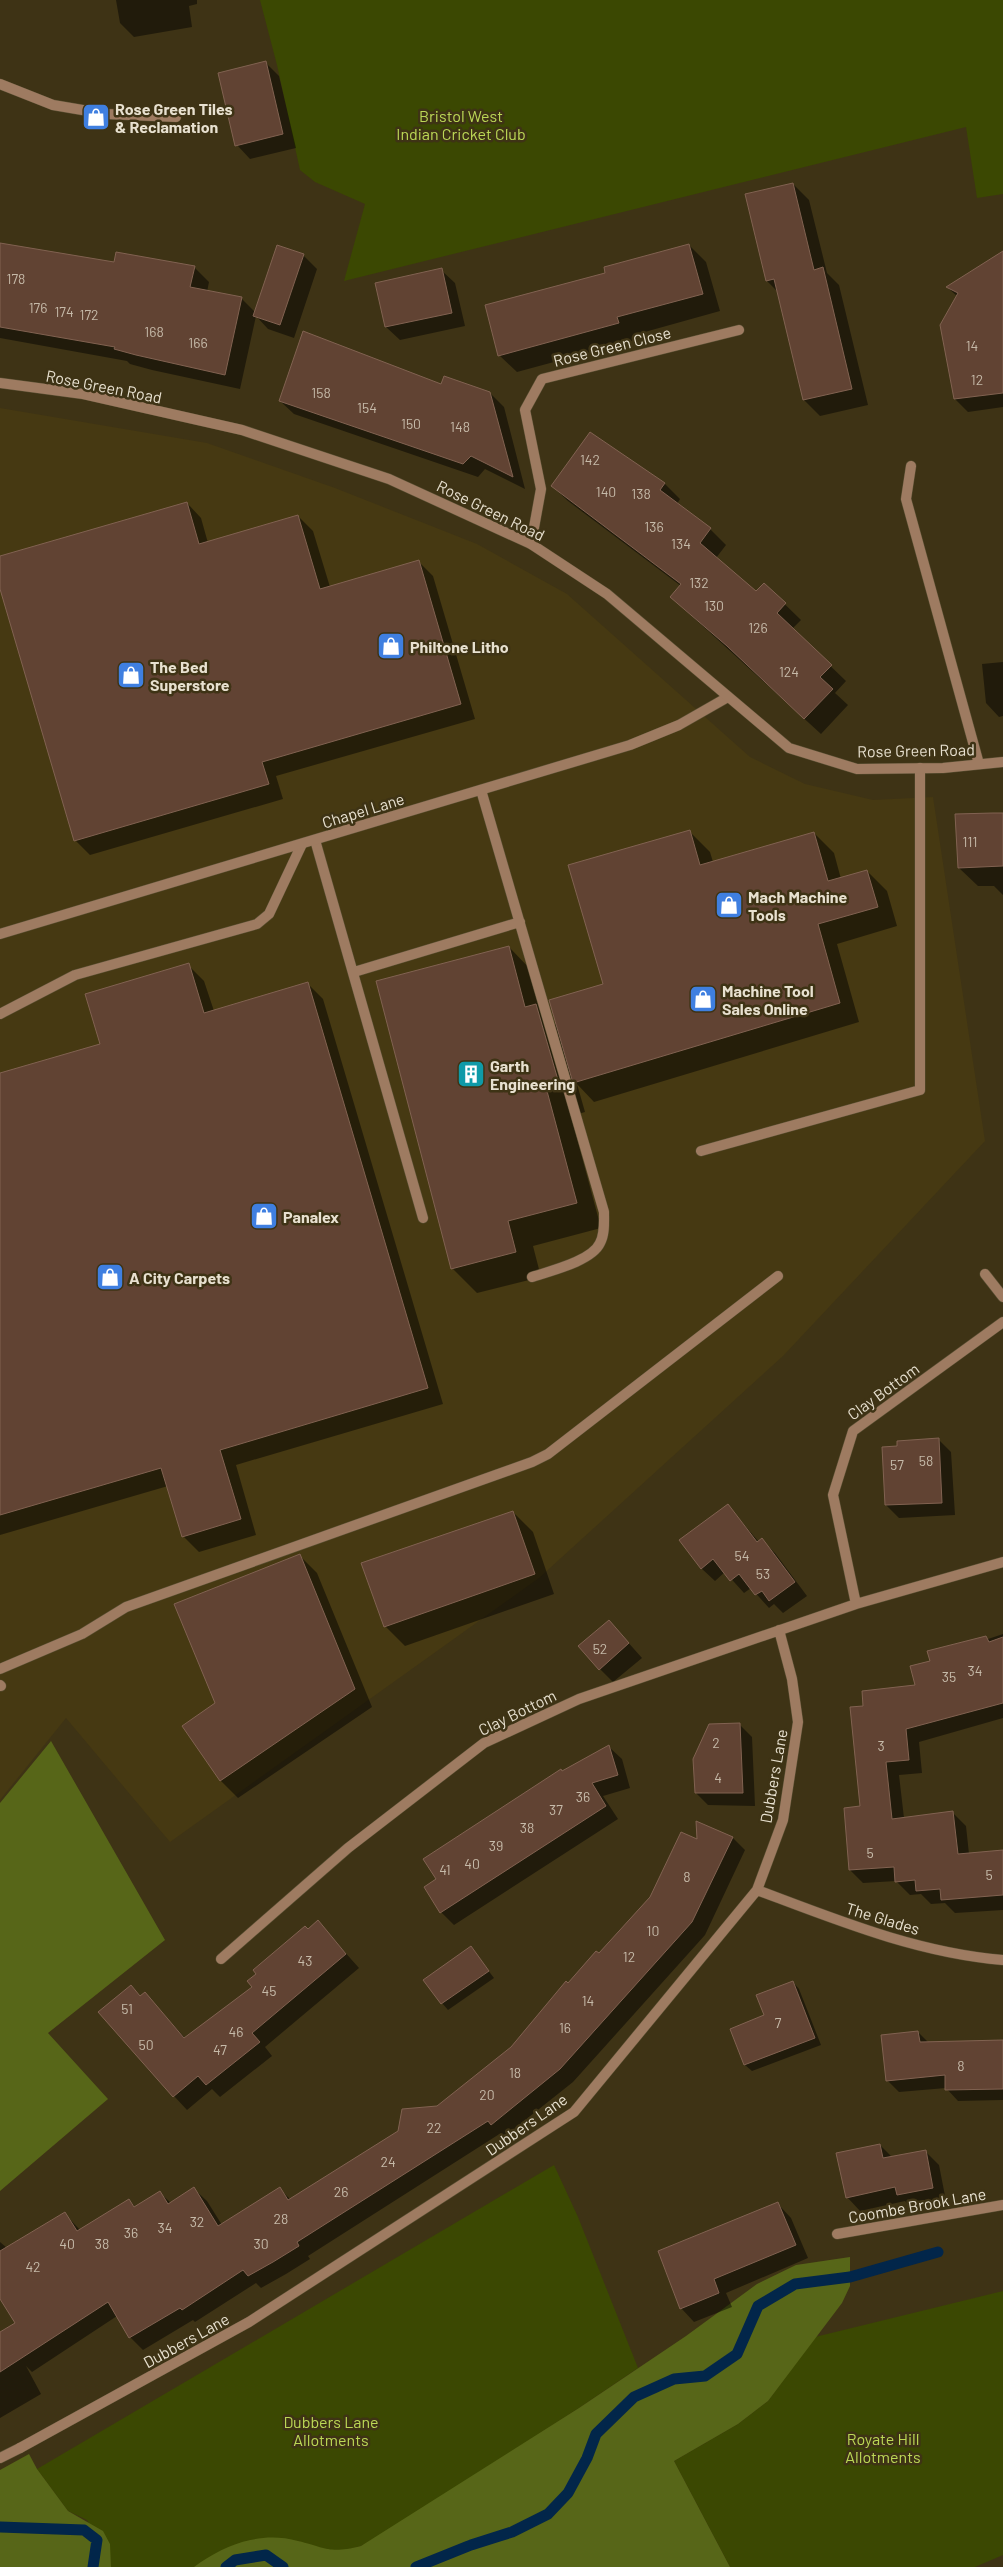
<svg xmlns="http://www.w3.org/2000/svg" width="1003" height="2567" viewBox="0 0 1003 2567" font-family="Barlow,sans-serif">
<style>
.built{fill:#463912}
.green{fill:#3b4802}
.forest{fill:#576618}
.shadow{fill:#0007}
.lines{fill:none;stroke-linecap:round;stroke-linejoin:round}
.stream{stroke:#02264a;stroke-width:11}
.building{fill:#614333;stroke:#816251}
.service-casing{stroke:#594f33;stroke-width:11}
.minor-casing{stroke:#594f33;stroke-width:11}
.tertiary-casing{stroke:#594f33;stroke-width:11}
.service{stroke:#9e7b61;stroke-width:10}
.minor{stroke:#9e7b61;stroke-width:10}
.tertiary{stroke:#9e7b61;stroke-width:10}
.labels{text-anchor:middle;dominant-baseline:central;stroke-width:5;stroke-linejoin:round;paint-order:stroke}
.number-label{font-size:14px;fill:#c6baa9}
.poi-label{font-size:16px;font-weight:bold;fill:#e8e1d0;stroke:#3e3315;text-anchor:start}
.park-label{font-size:16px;fill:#bcd856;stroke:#3e3315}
.street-label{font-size:16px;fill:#e8e1d0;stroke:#3e3315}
</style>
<rect width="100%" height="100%" fill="#3e3315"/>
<path class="built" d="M0 408 207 443 335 488 477 544 567 594 750 757 805 784 873 800 933 797 985 1141 783 1356 539 1578 170 1842 66 1718 0 1800Z"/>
<path class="green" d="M260 0H1003V194L977 198 966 127 344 281 365 204 315 182 300 170 277 65Z
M554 2165 578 2217 638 2368 579 2408 383 2534 361 2546 343 2551 322 2550 298 2541 227 2548 194 2567H111L110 2558 87 2520 68 2511 37 2469Z
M1003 2291V2555L975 2567H730L674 2461 738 2424 768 2401 815 2337Z"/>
<path class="forest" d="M51 1741 165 1940 48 2033 108 2099 0 2191V1803Z
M850 2257V2286L842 2303 768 2401 738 2424 674 2461 730 2567H194C225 2544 261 2531 298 2541 327 2548 329 2554 361 2546L579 2408 686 2336 757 2284 796 2265Z
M29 2454 37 2469 68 2511 103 2531 110 2544 111 2567H0V2470Z"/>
<path class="shadow" d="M116 0H197V4L189 6 192 27 134 37 120 23Z
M266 63 279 76 296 148 250 159 237 145Z
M793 184 809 200 827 273 839 285 868 405 820 416 804 400 778 292 767 281Z
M0 244 115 264 194 267 209 282 207 292 241 298 256 313 303 255 317 269 294 338 268 329 256 316 240 389 152 370 130 364 127 361 0 338Z
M689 245 706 262 720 311 634 335 635 340 517 372 499 355 607 274Z
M1003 253V407L968 412 955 399 958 297 948 288Z
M441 270 455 283 465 326 400 340 386 327Z
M442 386 490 393 504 407 525 489 485 469 478 477 294 414 280 401Z
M591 433 665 484 680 499 677 504 710 529 726 545 716 558 756 593 764 584 801 620 792 629 846 681 835 693 848 705 821 734 671 597 681 586 568 501 552 486Z
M187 503 201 518 208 543 298 516 313 531 330 587 419 562 433 576 475 719 276 776 283 799 90 855 75 840 0 585V557Z
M1003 662V716L999 717 986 703 982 664Z
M1003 813V895L994 886H978L959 868Z
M690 832 710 852 713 862 814 833 834 853 841 879 867 871 887 891 897 926 837 944 859 1022 594 1102 577 1084 585 1112 571 1116 601 1228 533 1246 541 1277 477 1293 452 1268 509 947 534 973 545 1014 559 1028 604 985Z
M188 965 204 981 214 1011 307 983 323 999 443 1404 236 1465 256 1535 199 1552 183 1536 168 1486 0 1535V1074L101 1045Z
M938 1439 951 1452 955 1515 899 1518 886 1505Z
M728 1506 759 1542 762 1540 775 1553 807 1596 783 1613 774 1604 769 1608 751 1588 744 1593 725 1572 715 1581 701 1568Z
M513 1512 533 1532 554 1594 405 1646 385 1626Z
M299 1555 317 1573 372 1707 238 1798 220 1780 216 1704Z
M609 1621 642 1658 613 1682 600 1669Z
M1003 1634V1718L919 1742 922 1773 899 1775 904 1818 953 1813 966 1826 969 1854 1003 1851V1910L955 1913 945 1903 931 1904 921 1894 910 1895 896 1881 863 1883 850 1870 862 1808 865 1707 917 1686 931 1661 986 1637 988 1639Z
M739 1724 752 1737 755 1806 708 1805 696 1793Z
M609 1747 622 1759 630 1788 603 1796 618 1819 454 1925 441 1912 562 1772Z
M697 1823 733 1838 745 1850 705 1935 573 2082 504 2137 501 2133 308 2256 310 2259 286 2274 261 2288 256 2283 195 2322 193 2320 143 2350 130 2337 117 2316 32 2372 26 2366 41 2394 0 2418V2345L16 2323 0 2296V2242L7 2248 65 2214 80 2230 129 2200 136 2208 160 2193 171 2203 194 2189 207 2201 222 2225 279 2188 291 2200 437 2108 512 2047 651 1897 698 1841Z
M318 1922 359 1968 265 2047 272 2056 220 2097 212 2089 187 2110 174 2096 131 1986 141 1997 145 1994 186 2039 254 1987Z
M471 1948 494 1978 448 2010 442 2003Z
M793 1982 799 1989 821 2045 752 2071 745 2065 732 2029 766 2016Z
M918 2032 929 2043 1003 2041V2100L958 2101 946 2088 899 2092 887 2080Z
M880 2145 892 2157 925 2151 939 2165 946 2201 911 2208 905 2201 860 2211 847 2197Z
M778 2204 791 2218 808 2258 726 2293 732 2307 694 2322 681 2308Z"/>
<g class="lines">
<path class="stream" d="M0 2527 84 2530 97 2540 93 2567
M226 2567 235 2560 266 2555 283 2567
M416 2567 471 2545 512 2532 548 2514 568 2493 587 2458 596 2434 634 2397 674 2379 705 2376 737 2354 758 2306 795 2284 850 2277 938 2252"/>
</g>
<path class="building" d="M266 61 283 134 235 146 218 73Z
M793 183 814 270 823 267 852 389 803 400 774 279 766 281 745 194Z
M0 243 114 262 116 252 195 266 190 287 242 297 225 375 136 355 114 349 115 347 0 327Z
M689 244 703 294 617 317 619 323 498 356 485 305 605 273 604 267Z
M277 245 304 254 280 325 253 316Z
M1003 251V393L954 399 940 325 958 293 946 287Z
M442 268 452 313 385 327 375 283Z
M303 331 441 384 444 376 490 392 513 477 471 456 463 464 279 401Z
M590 432 665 483 660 490 711 528 700 543 756 591 764 583 786 603 777 613 832 665 820 677 833 689 804 719 727 646 670 597 681 584 551 486Z
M187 502 199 544 298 515 320 589 419 560 461 704 262 762 269 784 74 841 0 589V556Z
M993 813H1003V866L958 868 955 814Z
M690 830 700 865 814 832 828 881 867 870 878 907 818 924 840 1003 573 1083 549 1000 603 984 568 865Z
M509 946 525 1007 536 1004 560 1087 547 1091 577 1203 508 1221 516 1252 451 1269 376 981Z
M189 963 204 1013 308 982 428 1388 220 1450 241 1519 182 1537 161 1468 0 1515V1073L100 1044 85 994Z
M939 1438 942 1503 885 1505 882 1447 897 1446V1441Z
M728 1504 757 1542 762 1538 795 1582 769 1601 762 1591 755 1595 739 1574 730 1581 713 1559 701 1569 679 1540Z
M513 1511 535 1574 384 1627 361 1563Z
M300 1554 355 1689 220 1781 182 1726 215 1703 174 1604Z
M609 1620 629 1643 599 1670 578 1646Z
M986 1636 989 1642 1003 1637V1703L906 1729 909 1760 886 1762 892 1819 953 1811 958 1854 1003 1850V1895L941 1900 940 1889 916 1891 915 1880 895 1882 894 1867 849 1870 844 1808 860 1806 850 1707 863 1706 862 1691 915 1685 910 1666 930 1661 927 1651Z
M740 1723 743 1793H695L693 1759 709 1724Z
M609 1745 618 1775 592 1783 606 1806 440 1913 424 1887 436 1879 423 1859 561 1769 562 1771Z
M696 1821 733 1837 692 1922 560 2069 491 2125 488 2121 297 2242 299 2246 273 2262 248 2276 243 2270 182 2310 180 2308 129 2338 108 2302 0 2372V2332L15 2323 0 2299V2251L65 2212 77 2231 129 2199 134 2207 160 2191 168 2204 194 2187 218 2226 280 2187 288 2200 398 2131 402 2109 437 2106 511 2047 566 1981 568 1983 596 1951 599 1953 650 1897 681 1832 697 1839Z
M318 1920 346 1954 252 2033 260 2042 206 2085 198 2076 173 2097 98 2012 131 1985 140 1996 145 1992 184 2038 252 1987 247 1981 256 1974 253 1970 305 1926 308 1929Z
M471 1946 489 1971 441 2004 423 1980Z
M793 1981 815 2038 744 2065 730 2029 764 2015 756 1995Z
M918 2031 920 2042 1003 2040V2089L945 2090V2075L886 2081 881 2035Z
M880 2144 883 2158 926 2150 933 2188 897 2195 895 2187 846 2198 836 2153Z
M778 2202 796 2245 714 2279 719 2293 680 2309 658 2251Z"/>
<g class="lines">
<g class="service-casing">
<path id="service" d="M0 84 53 105 106 114 176 117
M911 466 906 499 979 764
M481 790 604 1212C604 1221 605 1234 600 1243 592 1261 550 1271 532 1277
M315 840 423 1218
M354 972 520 922
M0 1014 75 975 257 924 269 914 302 844
M701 1151 920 1090V768
M985 1274 1003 1297
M0 1669 82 1634 126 1607 532 1462 548 1454 778 1276
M0 2458 20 2448"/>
</g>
<g class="minor-casing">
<path id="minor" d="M531 544 541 489 525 410 542 379 739 330
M0 934 630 745 679 725 728 697
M856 1604 833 1495 853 1431 1003 1322
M0 1685 1 1686
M757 1890C837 1920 917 1953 1003 1960
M221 1959 348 1848 484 1743 579 1699 856 1604 1003 1562
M837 2234 1003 2205
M20 2448 249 2322 574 2112 757 1890 783 1820 798 1722 792 1679 779 1630"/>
</g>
<g class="tertiary-casing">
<path id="tertiary" d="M0 383 83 394 242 430 389 479 531 544 607 594 789 748 857 769 943 768 1003 762"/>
</g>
<use href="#service" class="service"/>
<use href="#minor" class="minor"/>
<use href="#tertiary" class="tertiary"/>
</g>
<defs>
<g id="shop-square" transform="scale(1.4375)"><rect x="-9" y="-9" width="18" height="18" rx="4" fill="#3f7fe0" stroke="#3e3315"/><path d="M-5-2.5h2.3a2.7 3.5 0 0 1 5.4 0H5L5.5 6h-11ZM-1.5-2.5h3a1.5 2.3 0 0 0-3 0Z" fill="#fff"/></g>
<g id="building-square" transform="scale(1.4375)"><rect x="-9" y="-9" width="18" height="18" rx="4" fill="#0f9aa8" stroke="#3e3315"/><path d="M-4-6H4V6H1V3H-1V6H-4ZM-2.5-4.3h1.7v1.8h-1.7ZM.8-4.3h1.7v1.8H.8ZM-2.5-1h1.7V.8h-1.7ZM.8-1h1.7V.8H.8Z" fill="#fff"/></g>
</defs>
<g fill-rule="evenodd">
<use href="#shop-square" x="96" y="117"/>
<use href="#shop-square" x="391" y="646"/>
<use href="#shop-square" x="131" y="675"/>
<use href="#shop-square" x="729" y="905"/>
<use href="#shop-square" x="703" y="999"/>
<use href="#building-square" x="471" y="1074"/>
<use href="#shop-square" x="264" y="1216"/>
<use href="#shop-square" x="110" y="1277"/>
</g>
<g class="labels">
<g class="number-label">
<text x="16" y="278">178</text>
<text x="38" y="307">176</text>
<text x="64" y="311">174</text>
<text x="89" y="314">172</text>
<text x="154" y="331">168</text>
<text x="198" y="342">166</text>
<text x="972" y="345">14</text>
<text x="977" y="379">12</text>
<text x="321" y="392">158</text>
<text x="367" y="407">154</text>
<text x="411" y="423">150</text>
<text x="460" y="426">148</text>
<text x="590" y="459">142</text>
<text x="606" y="491">140</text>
<text x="641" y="493">138</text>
<text x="654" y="526">136</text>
<text x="681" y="543">134</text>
<text x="699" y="582">132</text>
<text x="714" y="605">130</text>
<text x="758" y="627">126</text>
<text x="789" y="671">124</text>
<text x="970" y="841">111</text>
<text x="926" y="1460">58</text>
<text x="897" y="1464">57</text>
<text x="742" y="1555">54</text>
<text x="763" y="1573">53</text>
<text x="600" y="1648">52</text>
<text x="975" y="1670">34</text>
<text x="949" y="1676">35</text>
<text x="716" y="1742">2</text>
<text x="881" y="1745">3</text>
<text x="718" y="1777">4</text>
<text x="583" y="1796">36</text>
<text x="556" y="1809">37</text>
<text x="527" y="1827">38</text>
<text x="496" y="1845">39</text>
<text x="870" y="1852">5</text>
<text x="472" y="1863">40</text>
<text x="445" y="1869">41</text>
<text x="989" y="1874">5</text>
<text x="687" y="1876">8</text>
<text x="653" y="1930">10</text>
<text x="629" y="1956">12</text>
<text x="305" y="1960">43</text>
<text x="269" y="1990">45</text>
<text x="588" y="2000">14</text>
<text x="127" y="2008">51</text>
<text x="778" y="2022">7</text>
<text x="565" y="2027">16</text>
<text x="236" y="2031">46</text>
<text x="146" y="2044">50</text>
<text x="220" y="2049">47</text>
<text x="961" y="2065">8</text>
<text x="515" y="2072">18</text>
<text x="487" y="2094">20</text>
<text x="434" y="2127">22</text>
<text x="388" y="2161">24</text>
<text x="341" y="2191">26</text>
<text x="281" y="2218">28</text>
<text x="197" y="2221">32</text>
<text x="165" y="2227">34</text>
<text x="131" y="2232">36</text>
<text x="67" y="2243">40</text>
<text x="102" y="2243">38</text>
<text x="261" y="2243">30</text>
<text x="33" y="2266">42</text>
</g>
<g class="poi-label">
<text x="115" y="108">Rose Green Tiles<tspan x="115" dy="18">&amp; Reclamation</tspan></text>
<text x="410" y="646">Philtone Litho</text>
<text x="150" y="666">The Bed<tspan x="150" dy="18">Superstore</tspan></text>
<text x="748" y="896">Mach Machine<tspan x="748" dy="18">Tools</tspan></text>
<text x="722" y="990">Machine Tool<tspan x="722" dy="18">Sales Online</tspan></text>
<text x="490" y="1065">Garth<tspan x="490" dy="18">Engineering</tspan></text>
<text x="283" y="1216">Panalex</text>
<text x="129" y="1277">A City Carpets</text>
</g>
<g class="park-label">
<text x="461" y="115">Bristol West<tspan x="461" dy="18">Indian Cricket Club</tspan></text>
<text x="331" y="2421">Dubbers Lane<tspan x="331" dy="18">Allotments</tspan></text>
<text x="883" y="2438">Royate Hill<tspan x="883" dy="18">Allotments</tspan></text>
</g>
<g class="street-label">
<text transform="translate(612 346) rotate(-14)">Rose Green Close</text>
<text transform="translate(104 386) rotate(11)">Rose Green Road</text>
<text transform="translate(491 510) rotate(26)">Rose Green Road</text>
<text transform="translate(916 750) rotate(-1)">Rose Green Road</text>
<text transform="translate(363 810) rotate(-17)">Chapel Lane</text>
<text transform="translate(883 1391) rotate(-36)">Clay Bottom</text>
<text transform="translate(517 1712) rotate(-26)">Clay Bottom</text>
<text transform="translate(773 1776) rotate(-80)">Dubbers Lane</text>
<text transform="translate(883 1918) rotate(17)">The Glades</text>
<text transform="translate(526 2124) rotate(-35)">Dubbers Lane</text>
<text transform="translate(917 2205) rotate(-10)">Coombe Brook Lane</text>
<text transform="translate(186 2340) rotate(-29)">Dubbers Lane</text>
</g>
</g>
</svg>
